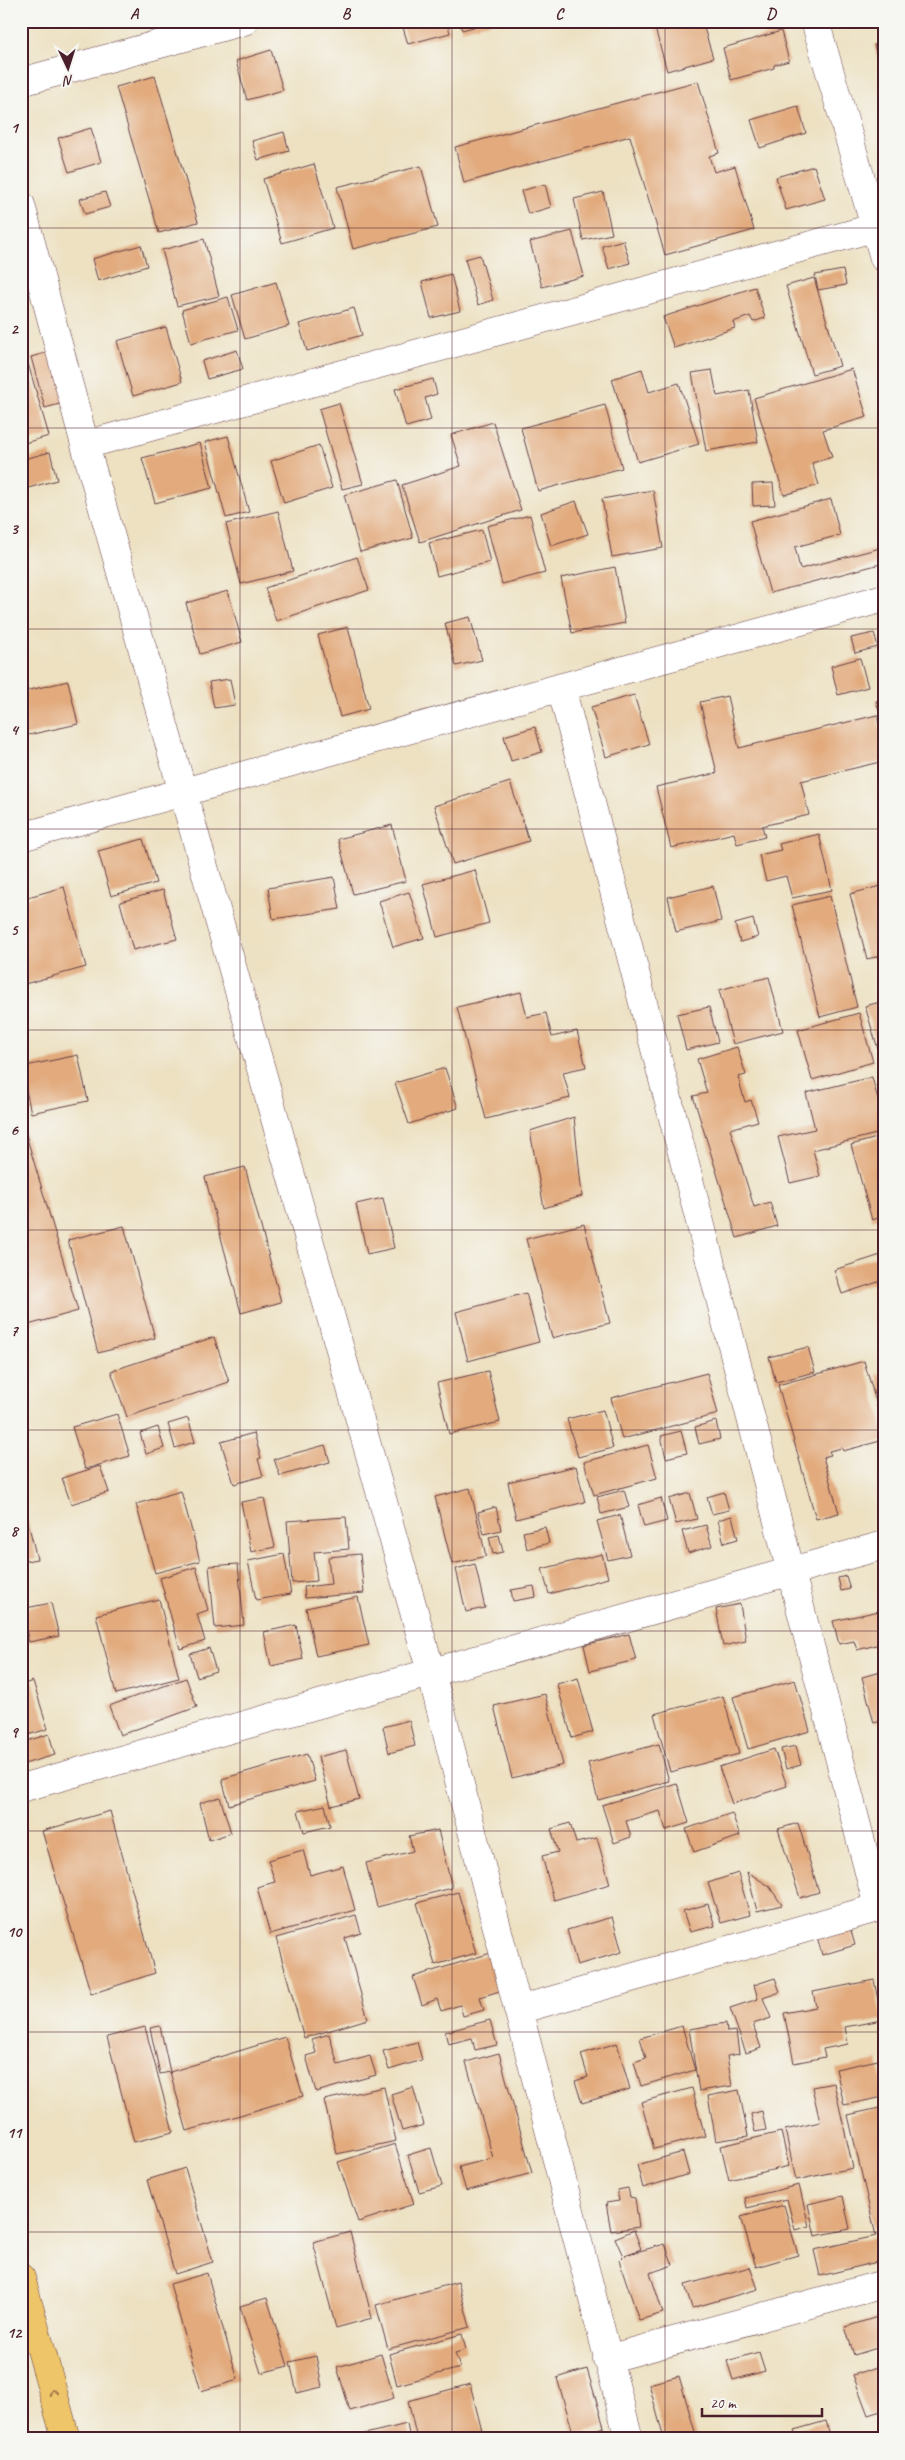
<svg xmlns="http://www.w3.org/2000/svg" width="905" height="2460" viewBox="0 0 905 2460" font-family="Caveat,sans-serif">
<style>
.building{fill:#e2aa7d}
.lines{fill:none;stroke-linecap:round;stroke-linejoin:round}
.minor-casing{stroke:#623c42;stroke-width:29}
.trunk-casing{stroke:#623c42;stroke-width:29}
.minor{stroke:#fff;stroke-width:28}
.trunk{stroke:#eec569;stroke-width:28}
.oneway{stroke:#9c724a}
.grid{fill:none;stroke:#4a1f2b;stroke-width:1;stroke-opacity:0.55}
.neatline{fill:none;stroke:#4a1f2b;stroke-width:2}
.grid-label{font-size:16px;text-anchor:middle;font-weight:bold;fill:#4a1f2b}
</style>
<rect width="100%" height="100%" fill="#f6f6f2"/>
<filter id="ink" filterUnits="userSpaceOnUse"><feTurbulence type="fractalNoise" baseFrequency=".02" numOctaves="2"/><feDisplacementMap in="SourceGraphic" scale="10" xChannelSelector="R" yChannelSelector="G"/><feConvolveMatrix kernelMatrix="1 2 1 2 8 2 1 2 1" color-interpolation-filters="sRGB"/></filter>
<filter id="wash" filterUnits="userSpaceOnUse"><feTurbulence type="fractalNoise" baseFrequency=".0096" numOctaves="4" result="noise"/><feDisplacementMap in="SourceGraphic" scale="20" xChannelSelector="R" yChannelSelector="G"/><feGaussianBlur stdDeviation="1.12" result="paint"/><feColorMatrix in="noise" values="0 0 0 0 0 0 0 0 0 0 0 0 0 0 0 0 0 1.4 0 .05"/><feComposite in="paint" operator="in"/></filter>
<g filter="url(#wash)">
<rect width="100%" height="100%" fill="#ede1c2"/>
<g id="blocks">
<path class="building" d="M401 21H447L450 33 408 44Z
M459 21H492V22L462 30Z
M653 21H702L713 58 667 71Z
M781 31 789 61 774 65V68L731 80 723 48Z
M884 42V76H883L874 45Z
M271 50 283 90 247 100 236 61Z
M155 76 198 222 159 233 116 87Z
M698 81 719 153 709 156 714 172 735 166 754 230 665 255 630 136 464 183 455 147Z
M798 106 806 133 760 148 751 120Z
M91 128 101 162 69 172 58 138Z
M284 132 289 151 258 160 252 141Z
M314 164 333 228 282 243 263 179Z
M421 166 438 227 353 249 337 187Z
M814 166 825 199 786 210 776 177Z
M545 184 551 207 528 214 521 191Z
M105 192 110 207 85 214 80 199Z
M603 192 612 234 583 240 574 199Z
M572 231 584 276 542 287 530 242Z
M204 239 219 296 177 306 162 250Z
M623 240 630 263 609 269 602 246Z
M141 245 147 266 98 281 92 259Z
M480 255 493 300 478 305 465 259Z
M843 270 846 285 818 290 815 275Z
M451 274 460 311 431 318 422 282Z
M814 278 840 366 812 374 786 286Z
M276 282 289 326 245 339 232 295Z
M755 287 765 318 753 322 750 316 733 322 735 328 674 348 663 317Z
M228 297 238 330 191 343 182 310Z
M354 308 362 335 307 351 299 324Z
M166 327 182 382 133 396 117 341Z
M56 350 70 401 45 408 31 357Z
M237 350 243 369 207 379 202 361Z
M27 360 49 436 21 444V361Z
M642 369 649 392 679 383 699 444 638 462 612 379Z
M852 369 867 417 823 430 832 457 812 463 819 485 784 495 754 398Z
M712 370 717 396 749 390 758 442 706 451 692 373Z
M433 379 437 394 425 398 431 420 406 427 395 389Z
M339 403 363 484 342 489 319 409Z
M605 405 622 468 538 491 521 428Z
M493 422 521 510 420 542 402 485 461 466 451 435Z
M228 436 249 512 226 518 205 442Z
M200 443 212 488 155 503 142 458Z
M319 445 332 488 284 503 271 461Z
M50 452 57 480 21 490V460Z
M397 480 413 538 360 552 344 495Z
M773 483 775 505 753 506 752 484Z
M653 490 663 548 612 557 602 499Z
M831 499 840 535 795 547 800 569 884 547V563L770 593 750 521Z
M576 501 588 534 551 546 541 513Z
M278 511 293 571 241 584 226 524Z
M530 515 545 573 502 584 487 526Z
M482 530 490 562 437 576 429 543Z
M357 557 369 590 276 621 265 588Z
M615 567 625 623 572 633 561 578Z
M228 591 242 642 200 654 186 603Z
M470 617 482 660 456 666 445 623Z
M348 627 369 709 340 717 318 635Z
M874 633 878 647 855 653 851 638Z
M860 658 868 687 838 695 831 666Z
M230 679 235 705 214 708 209 682Z
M68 681 78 724 24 736 21 723V692Z
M634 695 649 744 606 757 591 707Z
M727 696 739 748 877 715 884 745V761L801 781 809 815 762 826 765 837 737 844 734 833 671 848 656 787 717 773 700 702Z
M884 698V723H883L876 701Z
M535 727 542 752 511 761 504 736Z
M510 782 529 841 453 864 434 806Z
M392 825 406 881 353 894 338 839Z
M819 834 832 890 792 898 786 876 766 881 759 855 781 850 779 844Z
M143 839 156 883 111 896 98 851Z
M475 870 489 923 437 937 423 884Z
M334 877 340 909 273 919 268 888Z
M884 885V955L867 959 850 894Z
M713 886 721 921 676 932 668 897Z
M64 887 86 967 21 985V899Z
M163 890 177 939 133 950 120 902Z
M409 892 424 938 393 947 379 901Z
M830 896 857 1007 820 1017 792 905Z
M753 919 758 937 740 942 735 924Z
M769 977 783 1031 733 1044 719 990Z
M521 992 527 1017 546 1013 552 1037 577 1031 586 1067 563 1072 570 1098 486 1119 457 1007Z
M884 1001V1066H883L865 1006Z
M709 1007 718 1042 686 1050 677 1014Z
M859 1013 873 1062 812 1080 798 1030Z
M737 1047 746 1075 738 1077 745 1102 751 1100 758 1121 730 1129 754 1207 770 1202 777 1226 737 1238 693 1096 707 1093 697 1059Z
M78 1055 88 1101 31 1113 21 1067Z
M445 1068 458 1108 409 1124 395 1083Z
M872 1077 884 1122V1132L813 1150 820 1176 790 1183 778 1137 815 1129 806 1093Z
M574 1117 582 1196 544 1208 530 1131Z
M21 1118 78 1311 21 1327Z
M884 1136V1216L872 1220 851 1145Z
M245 1167 281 1302 241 1313 205 1177Z
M383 1198 394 1248 367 1254 356 1204Z
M584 1224 610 1323 552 1338 526 1239Z
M124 1226 155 1338 98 1353 68 1240Z
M884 1254V1280L842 1294 834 1270Z
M526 1293 539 1342 468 1361 456 1312Z
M214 1337 229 1382 127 1417 111 1371Z
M808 1347 815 1372 776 1382 769 1357Z
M864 1361 884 1429V1440L843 1451 842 1448 829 1451 831 1455 823 1457 839 1513 816 1519 778 1385Z
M488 1371 500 1422 449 1434 437 1383Z
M884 1372V1398L882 1399 876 1375Z
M707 1373 718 1414 622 1439 611 1398Z
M603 1410 613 1448 578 1457 567 1419Z
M117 1414 130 1456 85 1469 72 1427Z
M188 1418 195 1442 175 1448 168 1424Z
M716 1421 720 1439 699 1444 695 1427Z
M158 1427 164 1448 146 1454 140 1433Z
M681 1431 687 1453 666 1458 661 1436Z
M254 1433 261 1458 258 1459 263 1476 234 1484 221 1442Z
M325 1445 330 1462 280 1476 274 1459Z
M648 1445 657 1478 594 1495 584 1462Z
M100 1466 109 1492 71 1504 62 1478Z
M576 1466 585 1502 516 1519 508 1482Z
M884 1478V1502H883L877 1479Z
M470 1488 486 1556 452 1564 435 1497Z
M624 1490 629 1507 601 1514 597 1497Z
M181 1491 200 1561 155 1573 136 1504Z
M724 1492 729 1510 712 1514 707 1497Z
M690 1493 697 1519 676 1524 669 1499Z
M264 1498 275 1547 251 1552 241 1502Z
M661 1498 667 1521 644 1527 638 1505Z
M496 1507 501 1530 484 1534 478 1512Z
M25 1510 37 1559 21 1562V1511Z
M620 1515 630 1555 608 1560 597 1521Z
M732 1516 738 1539 724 1543 718 1520Z
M346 1517 349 1549 314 1552 317 1581 292 1583 287 1521Z
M706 1525 712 1546 688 1553 682 1531Z
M545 1527 549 1543 527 1549 523 1532Z
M499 1535 503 1552 493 1554 489 1537Z
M284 1554 291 1594 256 1600 248 1561Z
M360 1554 364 1593 305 1598 304 1587 331 1584 328 1557Z
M602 1554 608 1578 549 1594 542 1569Z
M238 1564 244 1625 215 1628 209 1566Z
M475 1564 485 1608 466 1612 456 1569Z
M196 1567 208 1610 197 1614 205 1641 180 1649 160 1578Z
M846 1576 850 1589 841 1591 838 1578Z
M534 1586 536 1597 513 1601 511 1590Z
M358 1597 369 1645 316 1656 306 1608Z
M159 1599 179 1678 116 1694 96 1615Z
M51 1603 59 1636 29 1642 21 1609Z
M740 1604 746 1641 723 1646 716 1609Z
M884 1610V1643L857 1650 854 1641 839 1644 833 1621Z
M296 1625 303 1659 271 1666 264 1632Z
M629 1634 636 1660 590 1671 584 1645Z
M209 1648 216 1671 197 1677 190 1654Z
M884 1671V1720L874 1723 862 1677Z
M186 1678 197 1707 120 1735 109 1706Z
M578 1678 593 1732 572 1738 557 1684Z
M795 1680 810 1731 748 1749 733 1697Z
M33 1681 48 1729 21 1737V1685Z
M545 1694 563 1765 512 1778 494 1706Z
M723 1696 739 1754 670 1772 654 1714Z
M409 1720 415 1746 389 1753 383 1727Z
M49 1734 55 1755 24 1764 21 1743Z
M659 1744 669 1781 598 1800 588 1763Z
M796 1746 801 1765 786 1769 781 1749Z
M774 1749 787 1786 732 1804 719 1767Z
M346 1750 359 1799 331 1806 318 1757Z
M307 1754 315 1781 229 1805 222 1779Z
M677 1783 689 1823 666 1830 660 1811 626 1821 631 1837 614 1843 602 1805Z
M220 1797 231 1833 209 1840 200 1803Z
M325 1805 330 1826 304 1832 298 1811Z
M110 1811 155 1973 91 1994 42 1831Z
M732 1813 740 1836 694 1852 686 1829Z
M570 1823 576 1843 597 1838 610 1884 554 1900 542 1856 558 1852 551 1829Z
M798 1823 819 1892 800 1898 778 1829Z
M438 1830 452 1888 377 1907 366 1863 413 1851 409 1836Z
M303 1850 310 1875 343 1866 355 1910 270 1934 257 1887 275 1882 268 1860Z
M747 1872 769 1886 782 1905 757 1911Z
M738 1873 750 1915 721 1923 708 1883Z
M458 1892 476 1953 435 1965 417 1903Z
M708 1904 715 1926 690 1932 683 1911Z
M356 1915 361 1933 345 1938 368 2019 304 2038 276 1938Z
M612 1917 622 1952 577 1965 567 1930Z
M847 1917 855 1945 822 1955 814 1926Z
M491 1953 503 1990 480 1997 484 2010 463 2016 460 2005 441 2011 437 1999 422 2005 413 1977Z
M775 1978 780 1992 763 1998 771 2018 753 2024 761 2048 746 2053 730 2008 758 1999 754 1985Z
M874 1980 882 2020 845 2027 848 2044 823 2049 825 2057 794 2063 784 2013 816 2007 813 1992Z
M490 2020 497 2045 475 2050 472 2038 448 2044 445 2032Z
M726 2023 727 2032 736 2031 739 2054 727 2056 732 2086 699 2091 689 2029Z
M160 2026 170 2072 160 2074 150 2028Z
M682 2026 695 2070 641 2086 634 2062 646 2058 640 2038Z
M145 2027 173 2132 134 2142 107 2037Z
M329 2034 338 2065 370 2056 376 2075 316 2092 306 2056 316 2053 312 2039Z
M285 2037 303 2096 187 2131 170 2072Z
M417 2042 422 2060 389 2070 383 2051Z
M617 2043 630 2089 582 2103 575 2081 588 2077 581 2054Z
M499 2053 532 2173 466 2191 459 2167 493 2158 466 2062Z
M878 2060 884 2097 844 2105 836 2069Z
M834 2083 853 2168 796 2180 785 2130 820 2122 812 2087Z
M384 2087 396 2141 337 2154 324 2100Z
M413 2087 424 2125 402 2131 391 2094Z
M692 2088 705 2136 654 2149 641 2102Z
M739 2090 748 2136 716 2141 708 2096Z
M884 2107V2269L881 2261 820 2276 814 2250 876 2236 848 2115Z
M762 2111 766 2130 755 2132 751 2114Z
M781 2132 789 2166 729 2180 721 2146Z
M395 2144 414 2204 358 2222 338 2162Z
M431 2148 442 2186 419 2192 408 2155Z
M683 2152 689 2174 643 2188 637 2165Z
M185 2168 213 2262 175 2274 147 2180Z
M799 2185 809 2226 795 2230 787 2199 747 2208 745 2198Z
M628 2188 630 2197 635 2198 639 2227 611 2231 606 2203 619 2201 617 2190Z
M843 2196 850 2229 815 2236 808 2204Z
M784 2205 798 2255 756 2267 741 2217Z
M634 2230 641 2249 625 2255 665 2244 673 2265 650 2273 663 2313 639 2320 619 2260 623 2256 615 2238Z
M350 2232 372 2318 336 2328 313 2242Z
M750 2267 758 2289 692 2308 685 2285Z
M207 2273 238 2380 201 2391 170 2284Z
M458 2282 470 2327 388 2349 376 2305Z
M267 2298 288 2366 261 2373 240 2306Z
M884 2315V2346L854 2355 845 2327Z
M462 2334 466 2350 455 2353 460 2368 397 2385 389 2354Z
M759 2352 765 2371 733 2380 727 2361Z
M381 2354 394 2398 350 2411 337 2367Z
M316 2356 322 2387 297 2393 290 2362Z
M884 2365V2410L868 2415 853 2375Z
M587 2369 604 2427 574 2436 557 2378Z
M679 2376 697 2439H664L649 2384Z
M470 2384 484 2439H417L408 2401Z
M826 2421 831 2439H797L794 2430Z
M407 2424 410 2439H352V2437Z"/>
</g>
</g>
<g filter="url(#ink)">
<use href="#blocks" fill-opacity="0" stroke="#623c42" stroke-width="1"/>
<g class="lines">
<g class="minor-casing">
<path id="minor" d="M815 21 884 258
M21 82 244 21
M21 205 85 445 431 1672 629 2439
M85 445 884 225
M561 687 878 1907
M21 837 884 598
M21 1788 884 1545
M518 2010 884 1906
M607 2359 884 2284"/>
</g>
<g class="trunk-casing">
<path id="trunk" d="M21 2278 66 2439"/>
</g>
<use href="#minor" class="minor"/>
<use href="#trunk" class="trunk"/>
</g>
<defs><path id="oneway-chevron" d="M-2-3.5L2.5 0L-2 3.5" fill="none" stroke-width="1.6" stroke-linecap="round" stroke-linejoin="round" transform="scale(1.25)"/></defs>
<use class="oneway" href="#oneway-chevron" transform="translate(53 2392) rotate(-106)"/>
</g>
<path class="grid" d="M240 21V2439M452 21V2439M665 21V2439M21 228H884M21 428H884M21 629H884M21 829H884M21 1030H884M21 1230H884M21 1430H884M21 1631H884M21 1831H884M21 2032H884M21 2232H884"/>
<rect width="905" height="2460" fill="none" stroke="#f6f6f2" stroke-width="55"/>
<g transform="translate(68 68) rotate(176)" stroke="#f6f6f2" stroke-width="4" paint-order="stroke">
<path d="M0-4L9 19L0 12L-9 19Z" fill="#4a1f2b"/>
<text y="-8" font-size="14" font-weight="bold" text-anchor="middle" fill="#4a1f2b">N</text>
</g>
<path d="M702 2408v8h120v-8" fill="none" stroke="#4a1f2b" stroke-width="2.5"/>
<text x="710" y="2408" font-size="15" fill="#4a1f2b" stroke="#f6f6f2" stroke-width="4" paint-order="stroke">20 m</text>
<rect x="28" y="28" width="850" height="2404" class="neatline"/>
<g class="grid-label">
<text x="134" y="19">A</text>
<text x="346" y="19">B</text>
<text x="559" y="19">C</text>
<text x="771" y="19">D</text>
<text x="14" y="133">1</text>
<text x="14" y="334">2</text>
<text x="14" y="534">3</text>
<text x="14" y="735">4</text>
<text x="14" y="935">5</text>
<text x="14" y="1135">6</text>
<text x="14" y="1336">7</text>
<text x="14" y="1536">8</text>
<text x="14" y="1737">9</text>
<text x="14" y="1937">10</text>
<text x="14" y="2138">11</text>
<text x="14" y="2338">12</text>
</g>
</svg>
